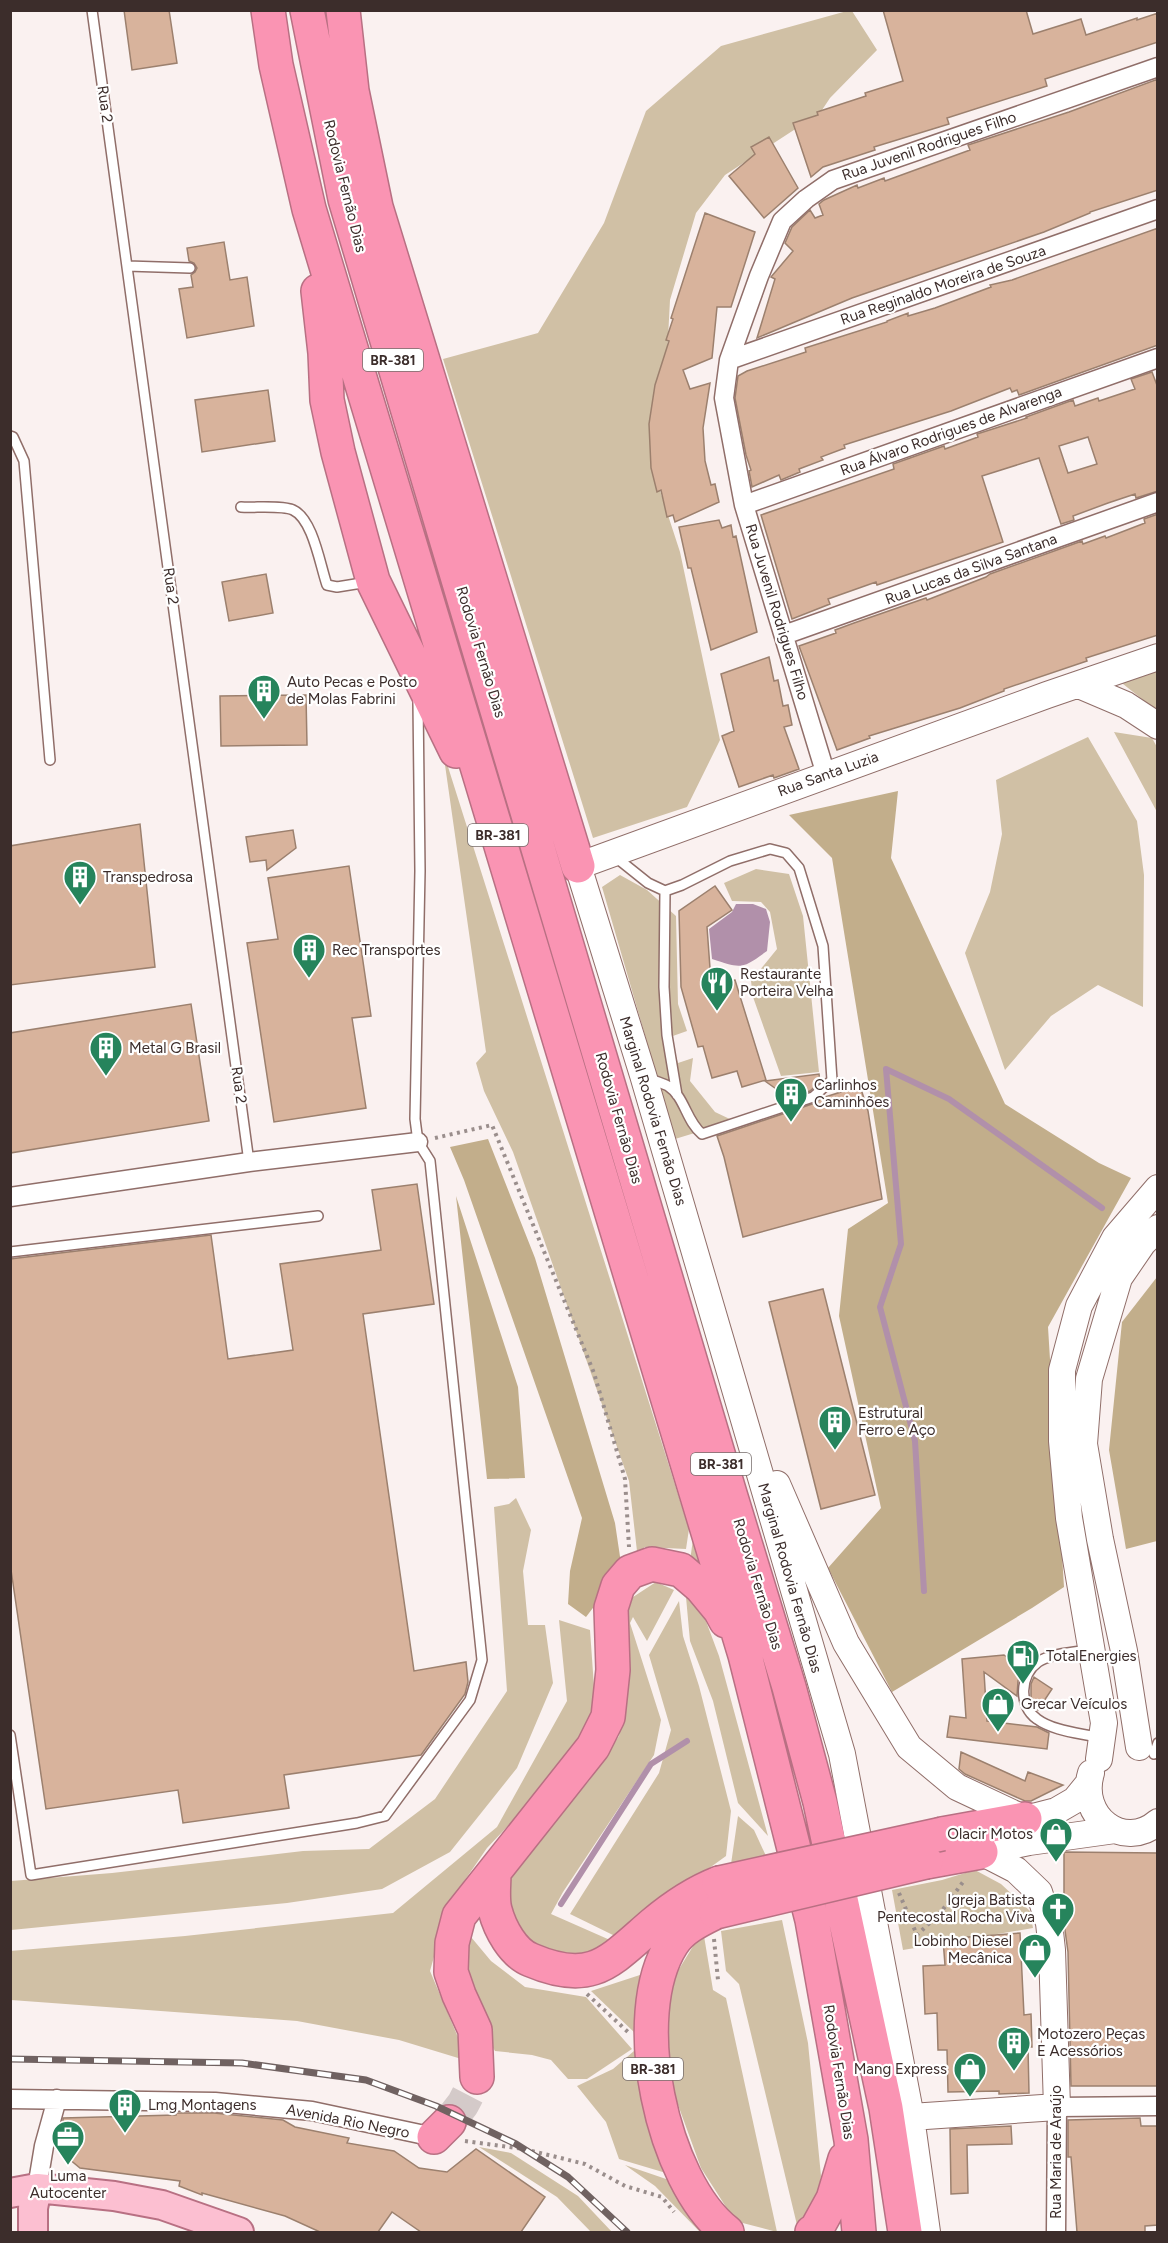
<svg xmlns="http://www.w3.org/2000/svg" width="1168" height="2243" viewBox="0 0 1168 2243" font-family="Figtree,sans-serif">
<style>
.green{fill:#d0c0a5}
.forest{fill:#c2ae8b}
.water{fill:#b190aa}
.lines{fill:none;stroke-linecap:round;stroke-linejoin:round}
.stream{stroke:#b190aa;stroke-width:6}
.building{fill:#d8b39c;stroke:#9c806e;stroke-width:1.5;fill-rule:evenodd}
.highway-tunnel{stroke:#d4cac9;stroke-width:33;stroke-dasharray:33 16;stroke-linecap:butt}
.lane-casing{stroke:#906e69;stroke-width:12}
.street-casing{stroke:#906e69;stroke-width:21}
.secondary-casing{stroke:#906e69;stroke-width:28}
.primary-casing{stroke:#b87083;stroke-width:32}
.highway-casing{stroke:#b87083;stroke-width:36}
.path{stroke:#9a8e8c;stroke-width:4;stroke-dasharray:3 4.5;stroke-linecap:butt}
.lane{stroke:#fff;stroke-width:9}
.street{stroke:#fff;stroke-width:18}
.secondary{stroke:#fff;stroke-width:26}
.primary{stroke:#fcbfd1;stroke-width:28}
.highway{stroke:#fa94b3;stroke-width:33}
.rail-casing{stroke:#706261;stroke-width:7}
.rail{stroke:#fff;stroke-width:4.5;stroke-dasharray:14;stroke-linecap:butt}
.highway-bridge-casing{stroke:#b87083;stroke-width:36;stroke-linecap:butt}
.highway-bridge{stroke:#fa94b3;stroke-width:33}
.labels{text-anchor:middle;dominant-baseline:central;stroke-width:4.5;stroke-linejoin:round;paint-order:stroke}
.shield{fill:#fff;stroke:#766c6b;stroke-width:1.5}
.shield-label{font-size:14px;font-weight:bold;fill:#3c2d2b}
.street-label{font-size:15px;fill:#3c2d2b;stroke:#fff}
.poi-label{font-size:15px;fill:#3c2d2b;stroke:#fff;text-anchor:start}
</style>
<rect width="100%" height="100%" fill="#faf1f0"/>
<path class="green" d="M847 11H852L877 50 830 98 820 113 725 175 696 213 670 300 667 357 652 466 680 552 720 740 687 807 593 838 443 359 538 333 604 223 646 111 721 46Z
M1157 669V711L1113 676Z
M1114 732 1152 738 1157 747V812Z
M1088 737 1137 821 1144 875 1143 1007 1098 985 1051 1016 1005 1070 965 953 990 892 1002 834 996 780Z
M443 751 689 1529 686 1549 644 1547V1554L690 1561 693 1539 705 1579 638 1560 629 1481 513 1152 484 1091 476 1063 486 1052Z
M756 869 789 874 803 916 819 1072 781 1076 753 997 751 981 777 949 770 912 761 902 732 901 724 883Z
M620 875 647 890 676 916 678 1004 687 1031 670 1037 678 1063 693 1058 690 1081 715 1112 734 1121 675 1139 602 887Z
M516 1498 531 1530 523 1571 528 1625H545L553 1683 517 1768 450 1852 382 1889 287 1903 11 1930V1881L112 1873 303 1851 369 1849 435 1799 507 1691 494 1507 509 1504Z
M656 1582 674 1590 647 1641 633 1617 630 1623 661 1720 654 1755 563 1892 551 1914 610 1940 598 1953 569 1962 539 1953 511 1920 507 1880 543 1834 589 1781 619 1736 629 1684 621 1628 630 1599Z
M686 1597 700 1605 719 1656 768 1836 738 1803 713 1701 690 1641Z
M679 1601 683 1636 699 1686 731 1811 726 1856 615 1936 570 1914 659 1773 671 1730 649 1655Z
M559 1620 590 1630 596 1715 567 1764 487 1848 449 1903 430 1971 468 2061 399 2040 297 2021 11 2000 10 1951 185 1936 393 1913 497 1827 567 1701Z
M738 1816 754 1830 766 1856 731 1864Z
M975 1870 1001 1884 1030 1911 1033 1928 903 1950 892 1890 942 1880Z
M782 1920 808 2043 821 2176 815 2210 797 2225 739 1984 726 1971 721 1931Z
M703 1930 713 1990 726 1998 777 2232 735 2221 701 2168 669 2080 668 1987Z
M466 1931 491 1961 525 1987 586 1997 632 2049 587 2079H568L551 2060 532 2055 495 2051 484 2033 460 1963Z
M646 1973 636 2034 591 1991Z
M634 2051 654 2140 666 2173 619 2159 606 2122 577 2086 613 2069Z
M479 2147 511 2153 578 2196 612 2232H591L557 2197Z
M625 2165 672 2181 710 2232H700L655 2186Z"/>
<path class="forest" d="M898 791 891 858 1005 1104 1099 1163 1131 1178 1048 1327 1064 1587 1032 1608 892 1692 828 1568 881 1508 839 1316 848 1229 888 1203 832 858 789 815Z
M488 1139 535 1258 615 1523 622 1570 586 1617 568 1604 570 1571 582 1518 464 1180 450 1147Z
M456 1196 518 1387 525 1478 487 1479Z
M1157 1277V1541L1126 1549 1109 1450 1122 1322Z"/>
<path class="water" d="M736 904H753L766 909 770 922 767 951C742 969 742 969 712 959L709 929 732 912Z"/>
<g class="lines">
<path class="stream" d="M924 1591 915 1441 880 1307 901 1244 886 1069 949 1099 1102 1208
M561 1904 651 1764 687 1741"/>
</g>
<path class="building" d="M124 10H169L177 63 132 70Z
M883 10H1026L1033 34 1081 19 1086 35 1137 18V20L1158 13V42L1045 79 1047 86 947 118 949 124 874 147 875 150 823 167 811 177 793 123 818 115 817 112 866 96 865 93 903 81Z
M1158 79V190L1090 212V213L1044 232 852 298 757 338 775 279 771 277 793 251 785 243 792 227 810 210 815 218 823 215 819 204 824 200 857 185 858 188 884 178 885 181 970 150 968 145 1069 112Z
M769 137 798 188 764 218 729 176 755 154 751 147Z
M705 213 755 232 731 307H717L712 358 683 370 690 389 710 383 703 428 705 461 711 485 715 484 719 502 675 522 673 515 667 517 661 490 657 492 651 468 649 424 655 385 669 341 666 340 673 319 671 318Z
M1158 228V345L1019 395 1017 390 1012 392 1010 388 951 411 844 445 845 448 821 457 823 460 799 469 800 472 781 480 779 475 752 487 749 471 751 470 746 455 735 398 738 376 747 371 806 352 805 348 887 322V321L908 313V316L935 308 991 287 990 285 1012 280Z
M224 242 230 280 247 277 254 326 187 338 179 289 193 287 191 275 195 272 197 268 194 263 189 261 187 248Z
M1152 372 1158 388V491L1136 498 1135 494 1108 503 1073 516 1074 520 1061 524 1039 458 982 476 1003 542 877 585 876 582 828 599 830 604 792 619 761 515 894 469 893 464 944 446 945 449 978 437 977 434 1027 418 1026 417 1073 400 1075 406 1098 398 1099 401 1135 389 1131 379ZM1088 437 1097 464 1068 473 1059 446Z
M268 390 275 441 202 452 195 400Z
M1158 514V635L1086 658 1087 661 1004 689V691L960 708 869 736 870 738 837 750 799 646 836 633 835 630 854 623 926 598 927 600 986 577 990 574 1082 541 1083 544 1105 536 1106 538 1145 523 1144 519Z
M719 520 722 528 731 525 733 537 736 536 757 632 711 650 691 568H688L679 527Z
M266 574 273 613 229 621 222 582Z
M769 657 774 681 778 680 783 706 788 705 792 725 784 727 799 769 774 778 773 775 739 787 722 736 734 731 721 674Z
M306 695 307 745 221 746 220 696Z
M140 824 155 967 10 985V846Z
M293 830 296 848 267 870 266 860 250 862 246 837Z
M349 866 371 1016 352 1018 366 1108 274 1122 247 943 278 939 268 878Z
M715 886 732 910 707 927 711 982 735 980 766 1080 742 1087 737 1071 712 1078 703 1046 698 1047 681 987 679 911Z
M191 1004 209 1121 10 1153V1033Z
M819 1074 820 1082 810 1091 789 1098 765 1081Z
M860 1086 868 1111 882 1199 743 1237 724 1157 717 1136 815 1103 822 1098Z
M417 1184 434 1304 363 1314 414 1671 466 1662 468 1682 465 1694 421 1755 284 1775 289 1808 183 1823 178 1790 46 1809 10 1563V1259L211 1235 228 1359 293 1350 280 1264 381 1250 372 1190Z
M823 1289 875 1495 821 1509 769 1302Z
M1004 1655 1023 1669 1018 1681 1017 1696 984 1672 987 1721 1037 1727 1049 1733 1047 1749 947 1737 950 1716 966 1718 962 1659Z
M1034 1677 1052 1689 1038 1710 1031 1697V1684Z
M961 1752 1025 1781 1028 1772 1063 1785 1031 1801H1025L965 1774 959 1769Z
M1064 1852 1158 1853V2086H1071L1068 1952 1064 1923Z
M1020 1933 1024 2015 1031 2014 1032 2047H1028L1029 2093 999 2094V2091L948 2092 947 2050H938L937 2013 925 2014 923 1966 945 1965 943 1939Z
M176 2113H214L283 2120 295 2127 349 2138 347 2143 394 2151 419 2168 447 2172 476 2149 545 2197 521 2232H421L392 2212 378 2232H320L285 2216 202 2193V2195L179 2186 180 2181 80 2168 63 2154V2118L176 2115Z
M1140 2118 1141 2126H1158V2225L1145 2226V2232H1077L1071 2157H1068V2120Z
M1011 2126 1012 2144 967 2145 968 2193 951 2194 950 2129Z"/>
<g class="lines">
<path class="highway-tunnel" d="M449 2122 463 2104 477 2077"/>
<g class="lane-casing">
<path id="lane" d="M92 10 249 1162
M127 266 190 268
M10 436 13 437 24 461 50 760
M241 507C254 508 282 505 293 510 313 519 320 565 327 585L337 587 368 582
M613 855 648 883 665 891 682 885 730 861 770 849 786 853 799 868 823 946 832 1080 813 1097 702 1134C686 1121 685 1097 668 1086 662 1083 655 1081 649 1078
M665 891 664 987 667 1035 677 1095
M10 1252 318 1216
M1089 1650C1075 1652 1049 1654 1038 1662 1020 1675 1018 1706 1037 1719 1053 1731 1080 1733 1100 1738
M10 1735 31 1875 357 1823 385 1816 470 1700 482 1660 430 1161 418 1142 415 1119 420 871 418 701
M1154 1754 1158 1743"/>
</g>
<g class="street-casing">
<path id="street" d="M729 360 1158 209
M744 505 1158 358
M784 635 1158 502
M826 775 744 505 724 398 729 360 759 276 782 221 806 199 833 180 1158 67
M10 1197 249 1162 418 1142
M10 2099 215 2102 312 2111 434 2137
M37 2188 44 2146 57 2099
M1056 2232 1057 2107 1158 2106"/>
</g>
<g class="secondary-casing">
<path id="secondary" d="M1079 685 1126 705 1158 726
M777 1484 846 1643 909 1747 957 1787 1025 1819 1056 1811 1075 1800 1088 1784
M1139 1747 1124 1651 1100 1539 1084 1444 1089 1379 1119 1278 1143 1243 1158 1228
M1099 1759 1104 1723 1069 1518 1062 1441V1370L1079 1306 1115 1238 1158 1188
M1091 1773C1078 1816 1123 1852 1158 1822
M981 1852 1029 1842 1115 1830
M911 2117 1057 2107 1052 1950 1049 1923 1039 1892 1016 1870 981 1852
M927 2232 911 2117 842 1754 643 1075 578 866 1047 695 1158 657"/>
</g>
<g class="primary-casing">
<path id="primary" d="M10 2193 37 2188 114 2196 162 2205 239 2232
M33 2232V2208L37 2188"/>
</g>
<g class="highway-casing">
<path id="highway" d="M268 10 276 65 309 209 745 1655 812 1920 851 2140 859 2232
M307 10 345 199 730 1494 789 1687 820 1802 886 2108 905 2232
M343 10 352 91 376 207 578 866
M318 291 325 353 327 400 338 452 373 581 456 751
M942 1834 1025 1819
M926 1862 981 1852
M494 1873C494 1884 492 1899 495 1910 500 1929 513 1953 531 1960 592 1986 609 1962 653 1924 672 1908 696 1892 719 1883
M716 1912C700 1920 682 1928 672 1944 626 2015 662 2182 727 2232
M477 2077 475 2030 459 1995 451 1972 452 1943 459 1916 593 1747 608 1717 613 1670 611 1608 618 1586 630 1572 652 1564 681 1570 701 1587 720 1610 726 1621
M434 2137 449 2122
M812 2232 816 2230 833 2199 845 2159"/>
</g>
<path class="path" d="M435 1138 492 1125 594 1373 625 1479 629 1547
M899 1893 917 1935 941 1912 963 1882
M714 1939 718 1980
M587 1994 628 2032
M465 2141 524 2149 585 2164 625 2186 662 2197 674 2212"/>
<use href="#lane" class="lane"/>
<use href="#street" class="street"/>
<use href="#secondary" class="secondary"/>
<use href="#primary" class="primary"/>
<use href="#highway" class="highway"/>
<g class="rail-casing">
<path id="rail" d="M10 2059 242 2063 366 2080 436 2106 516 2144 568 2177 627 2232"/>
</g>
<use href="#rail" class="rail"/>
<g class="highway-bridge-casing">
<path id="highway-bridge" d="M719 1883 942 1834
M716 1912 926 1862"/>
</g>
<use href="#highway-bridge" class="highway-bridge"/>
</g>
<defs>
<g id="building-pin" transform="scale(1.725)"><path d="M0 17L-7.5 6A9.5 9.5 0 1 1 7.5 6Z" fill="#26845c" stroke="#fff"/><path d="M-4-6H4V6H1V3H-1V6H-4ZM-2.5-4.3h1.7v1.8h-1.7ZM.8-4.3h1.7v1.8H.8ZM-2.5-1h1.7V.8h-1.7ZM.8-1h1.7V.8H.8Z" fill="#fff"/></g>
<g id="restaurant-pin" transform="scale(1.725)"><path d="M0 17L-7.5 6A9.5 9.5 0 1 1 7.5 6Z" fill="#26845c" stroke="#fff"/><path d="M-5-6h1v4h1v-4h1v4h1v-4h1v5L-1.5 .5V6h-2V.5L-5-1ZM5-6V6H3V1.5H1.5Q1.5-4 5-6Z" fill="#fff"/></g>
<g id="fuel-pin" transform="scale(1.725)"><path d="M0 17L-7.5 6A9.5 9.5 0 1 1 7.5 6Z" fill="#26845c" stroke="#fff"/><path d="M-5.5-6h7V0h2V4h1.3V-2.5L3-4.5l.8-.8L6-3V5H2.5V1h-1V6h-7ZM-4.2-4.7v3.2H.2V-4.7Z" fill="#fff"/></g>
<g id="shop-pin" transform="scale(1.725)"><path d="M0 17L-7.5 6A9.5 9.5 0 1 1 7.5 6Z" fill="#26845c" stroke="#fff"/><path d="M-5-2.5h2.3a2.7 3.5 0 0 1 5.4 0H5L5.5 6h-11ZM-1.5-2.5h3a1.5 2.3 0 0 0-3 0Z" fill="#fff"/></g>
<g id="church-pin" transform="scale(1.725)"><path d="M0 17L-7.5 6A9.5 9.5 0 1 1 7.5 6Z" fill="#26845c" stroke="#fff"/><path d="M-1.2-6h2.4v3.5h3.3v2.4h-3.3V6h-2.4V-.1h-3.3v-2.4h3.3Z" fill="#fff"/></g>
<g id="office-pin" transform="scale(1.725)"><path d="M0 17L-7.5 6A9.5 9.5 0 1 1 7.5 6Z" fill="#26845c" stroke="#fff"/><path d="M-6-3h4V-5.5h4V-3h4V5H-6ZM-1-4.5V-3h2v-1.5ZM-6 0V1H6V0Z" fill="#fff"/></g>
</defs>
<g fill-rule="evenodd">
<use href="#building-pin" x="264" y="691"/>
<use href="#building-pin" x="80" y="877"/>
<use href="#building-pin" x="309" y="950"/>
<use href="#restaurant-pin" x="717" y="983"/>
<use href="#building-pin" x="106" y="1048"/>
<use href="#building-pin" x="791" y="1094"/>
<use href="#building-pin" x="835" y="1422"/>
<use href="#fuel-pin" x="1023" y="1656"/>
<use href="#shop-pin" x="998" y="1704"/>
<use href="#shop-pin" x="1056" y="1834"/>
<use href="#church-pin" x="1058" y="1909"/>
<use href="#shop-pin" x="1035" y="1950"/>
<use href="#building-pin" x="1014" y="2043"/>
<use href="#shop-pin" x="970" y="2069"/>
<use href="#building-pin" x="125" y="2105"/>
<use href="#office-pin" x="68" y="2137"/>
</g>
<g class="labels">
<g class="shield">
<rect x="363" y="349" width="60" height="22" rx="4.5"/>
<rect x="468" y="824" width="60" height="22" rx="4.5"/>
<rect x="691" y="1453" width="60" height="22" rx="4.5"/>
<rect x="623" y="2058" width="60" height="22" rx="4.5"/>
</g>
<g class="shield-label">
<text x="393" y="360">BR-381</text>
<text x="498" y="835">BR-381</text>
<text x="721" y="1464">BR-381</text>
<text x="653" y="2069">BR-381</text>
</g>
<g class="street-label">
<text transform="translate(105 104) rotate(82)">Rua 2</text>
<text transform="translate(929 146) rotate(-19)">Rua Juvenil Rodrigues Filho</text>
<text transform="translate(345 186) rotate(76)">Rodovia Fernão Dias</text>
<text transform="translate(943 285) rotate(-19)">Rua Reginaldo Moreira de Souza</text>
<text transform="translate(951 431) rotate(-20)">Rua Álvaro Rodrigues de Alvarenga</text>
<text transform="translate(971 569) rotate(-20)">Rua Lucas da Silva Santana</text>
<text transform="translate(171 586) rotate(82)">Rua 2</text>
<text transform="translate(777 612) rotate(73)">Rua Juvenil Rodrigues Filho</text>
<text transform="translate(481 652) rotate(73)">Rodovia Fernão Dias</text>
<text transform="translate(828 774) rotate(-20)">Rua Santa Luzia</text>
<text transform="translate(239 1085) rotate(82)">Rua 2</text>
<text transform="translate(653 1111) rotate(73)">Marginal Rodovia Fernão Dias</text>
<text transform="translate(619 1118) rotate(74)">Rodovia Fernão Dias</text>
<text transform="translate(790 1578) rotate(74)">Marginal Rodovia Fernão Dias</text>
<text transform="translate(758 1584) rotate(73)">Rodovia Fernão Dias</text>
<text transform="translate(839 2072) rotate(81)">Rodovia Fernão Dias</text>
<text transform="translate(348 2121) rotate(11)">Avenida Rio Negro</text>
<text transform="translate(1056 2152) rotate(-90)">Rua Maria de Araújo</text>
</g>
<g class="poi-label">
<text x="287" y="682">Auto Pecas e Posto<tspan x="287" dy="17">de Molas Fabrini</tspan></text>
<text x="103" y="877">Transpedrosa</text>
<text x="332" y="950">Rec Transportes</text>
<text x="740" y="974">Restaurante<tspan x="740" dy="17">Porteira Velha</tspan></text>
<text x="129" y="1048">Metal G Brasil</text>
<text x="814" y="1085">Carlinhos<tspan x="814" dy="17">Caminhões</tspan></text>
<text x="858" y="1413">Estrutural<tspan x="858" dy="17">Ferro e Aço</tspan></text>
<text x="1046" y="1656">TotalEnergies</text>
<text x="1021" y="1704">Grecar Veículos</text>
<text x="1033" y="1834" text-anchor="end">Olacir Motos</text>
<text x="1035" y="1900" text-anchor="end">Igreja Batista<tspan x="1035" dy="17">Pentecostal Rocha Viva</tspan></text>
<text x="1012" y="1941" text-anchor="end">Lobinho Diesel<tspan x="1012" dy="17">Mecânica</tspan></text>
<text x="1037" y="2034">Motozero Peças<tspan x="1037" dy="17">E Acessórios</tspan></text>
<text x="947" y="2069" text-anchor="end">Mang Express</text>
<text x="148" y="2105">Lmg Montagens</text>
<text x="68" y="2176" text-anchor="middle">Luma<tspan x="68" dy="17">Autocenter</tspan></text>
</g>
</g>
<rect width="1168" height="2243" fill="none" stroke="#3c2d2b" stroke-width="24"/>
</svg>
